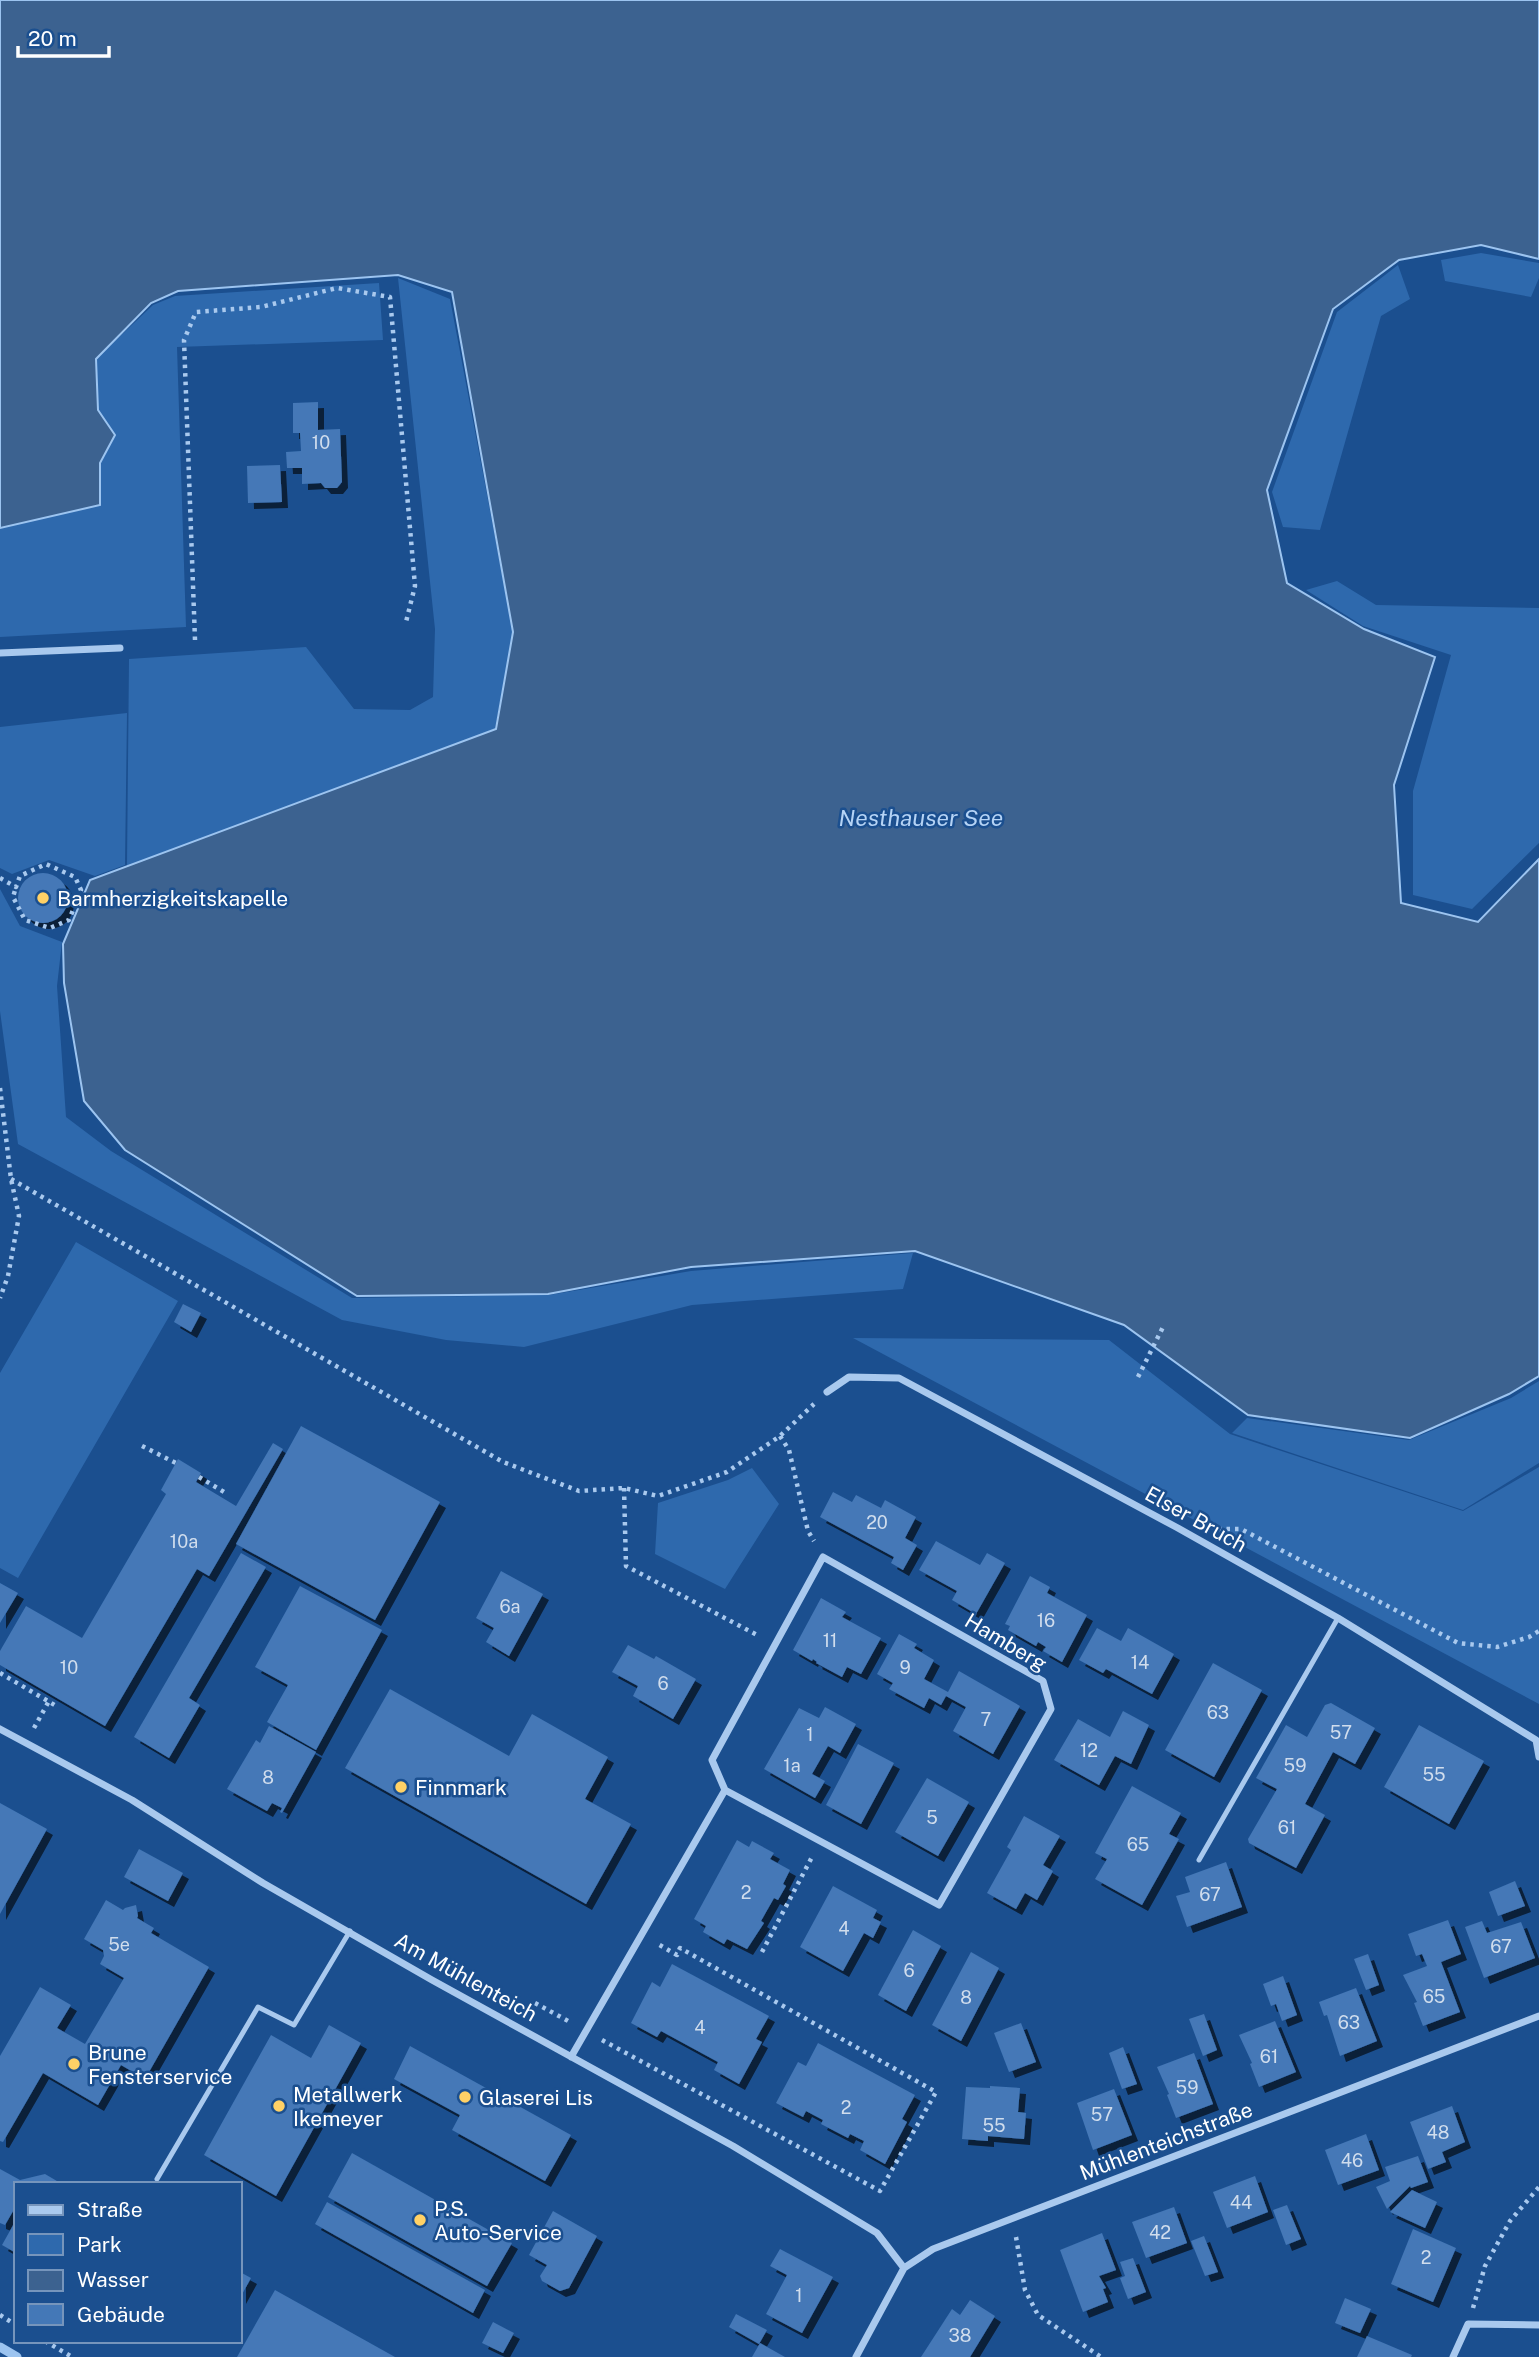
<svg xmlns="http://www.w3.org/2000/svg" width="1539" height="2357" viewBox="0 0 1539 2357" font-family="'Public Sans',sans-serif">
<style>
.green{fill:#2e69ad}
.water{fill:#3c6290;stroke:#9cc4f0;stroke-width:2}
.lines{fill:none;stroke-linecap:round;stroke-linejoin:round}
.stream{stroke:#9cc4f0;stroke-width:9}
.building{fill:#4478b7;filter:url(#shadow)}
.path{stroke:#a9c9ee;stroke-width:4.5;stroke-dasharray:3.5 5;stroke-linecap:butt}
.service{stroke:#a9c9ee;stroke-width:5}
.minor{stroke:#a9c9ee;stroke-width:7}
.poi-dot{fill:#ffd166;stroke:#1b4f8f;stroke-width:2.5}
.labels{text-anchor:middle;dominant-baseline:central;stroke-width:5;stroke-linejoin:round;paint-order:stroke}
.number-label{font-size:18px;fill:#d0dded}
.poi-label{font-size:21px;fill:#fff;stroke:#1b4f8f;text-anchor:start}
.street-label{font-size:21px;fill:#fff;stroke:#1b4f8f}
.water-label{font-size:23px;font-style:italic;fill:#b5d3f5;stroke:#1b4f8f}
</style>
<defs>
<filter id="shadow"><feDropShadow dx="6" dy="6" stdDeviation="0" flood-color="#0009"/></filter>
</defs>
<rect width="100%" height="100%" fill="#1b4f8f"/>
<path class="green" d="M1481 253 1539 263V278L1531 297 1445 281 1441 260Z
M1398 265 1410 299 1381 316 1320 530 1283 527 1272 492 1337 312Z
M398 278 450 299 513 632 495 729 127 866 129 659 306 647 354 709 410 710 433 697 435 629Z
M379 283 383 340 177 347 186 627 0 637V528L100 505V463L114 435 98 410 96 359 153 305 175 296Z
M1337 581 1376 605 1539 608V843L1472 909 1413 895V791L1451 655 1363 626 1306 590Z
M127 713 125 865 95 876 49 860 12 874 0 868V727Z
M0 889 20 926 62 942 57 986 66 1117 111 1151 352 1298 549 1295 691 1271 913 1253 903 1289 692 1305 524 1347 446 1340 342 1320 18 1144 0 1011Z
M76 1242 178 1301 18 1578 0 1568V1373Z
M853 1338 1109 1340 1230 1434 1463 1511 1539 1467V1704Z
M1539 1381V1463L1463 1510 1232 1433 1247 1418 1409 1440 1511 1398Z
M752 1468 779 1504 725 1589 655 1554 658 1503 728 1480Z"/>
<path class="water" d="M0 0H1539V259L1481 245 1399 260 1333 309 1267 490 1287 583 1364 629 1435 657 1394 785 1401 903 1478 922 1539 859V1376L1509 1394 1410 1438 1248 1415 1124 1325 915 1251 691 1267 548 1294 357 1296 125 1150 84 1101 64 983 63 944 90 880 496 729 513 632 452 292 398 275 178 291 151 303 96 359 98 410 115 435 100 463V505L0 528Z"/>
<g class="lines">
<path class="stream" d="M0 2347 17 2357"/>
</g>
<path class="building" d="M318 402V430L340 429 342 482 337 488H325L321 483 302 484V468H287L286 452 301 451 300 433H293V403Z
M280 465 282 502 248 503 247 466Z
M18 898a25 25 0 1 1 50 0a25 25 0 1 1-50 0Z
M183 1304 201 1313 191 1332 174 1322Z
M301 1426 440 1502 375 1620 236 1544Z
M273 1443 283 1449 209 1576 197 1569 105 1726 0 1665V1651L26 1606 82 1638 166 1494 161 1490 178 1459 201 1473 196 1482 236 1506Z
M833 1492 852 1502 856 1495 881 1508 885 1500 916 1517 905 1538 917 1545 903 1570 891 1563 894 1557 820 1517Z
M936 1541 980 1565 987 1553 1005 1563 976 1614 952 1600 957 1591 919 1570Z
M241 1553 266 1567 189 1698 200 1705 169 1758 134 1737Z
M501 1571 543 1594 509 1656 486 1642 494 1628 476 1618Z
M1030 1576 1050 1587 1047 1593 1087 1615 1062 1662 1043 1651 1046 1647 1038 1642 1036 1646 1008 1630 1010 1626 1005 1624Z
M0 1583 18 1593 0 1623Z
M300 1586 382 1630 316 1750 267 1722 288 1685 255 1667Z
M821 1598 846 1612 842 1617 881 1638 861 1674 847 1667 842 1677 816 1663 817 1662 813 1659 812 1661 793 1650Z
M1097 1628 1121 1641 1128 1628 1174 1654 1152 1694 1106 1669 1103 1673 1079 1660Z
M899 1634 917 1644 914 1648 934 1660 924 1679 948 1692 959 1671 1020 1706 993 1754 953 1731 966 1707 946 1696 941 1705 929 1698 924 1708 889 1689 893 1683 877 1674Z
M628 1645 654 1659 656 1656 696 1679 673 1719 633 1696 638 1686 612 1672Z
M1213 1663 1262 1690 1214 1777 1165 1750Z
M390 1689 509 1756 532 1714 608 1757 585 1799 631 1824 586 1904 345 1768Z
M1331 1703 1375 1728 1355 1764 1333 1752 1305 1804 1325 1815 1296 1868 1249 1843 1248 1839 1277 1789 1256 1778 1286 1725 1307 1737 1325 1705Z
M825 1707 856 1724 840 1753 828 1746 812 1774 825 1781 815 1798 764 1769 799 1708 819 1718Z
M1123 1711 1149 1725 1131 1764 1115 1756 1099 1785 1054 1760 1078 1719 1110 1737Z
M1419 1725 1484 1761 1449 1824 1384 1787Z
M269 1726 316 1752 282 1813 280 1812 282 1808 272 1803 267 1811 227 1789 256 1740 260 1743Z
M858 1744 894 1763 861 1824 826 1805Z
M927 1778 969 1802 938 1856 895 1832Z
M1132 1786 1181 1813 1169 1834 1179 1839 1142 1905 1095 1879 1107 1859 1095 1853Z
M0 1803 47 1829 0 1914Z
M1024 1816 1060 1836 1043 1865 1053 1871 1037 1900 1025 1893 1016 1909 987 1893 1011 1850 1007 1847Z
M737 1840 749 1847 752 1841 774 1853 770 1859 790 1870 783 1884 786 1886 778 1900 774 1898 761 1921 764 1923 747 1949 727 1939 724 1944 703 1932 706 1926 694 1919Z
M139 1849 183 1873 168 1901 124 1877Z
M1226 1862 1242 1907 1187 1927 1176 1896 1190 1892 1185 1877Z
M1515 1881 1525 1906 1498 1916 1489 1892Z
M833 1886 877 1910 873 1918 881 1922 873 1938 864 1933 843 1971 800 1947Z
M106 1900 123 1910 125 1908 136 1905 138 1916 137 1918 154 1928 151 1933 209 1967 145 2079 121 2065 98 2105 43 2073 3 2142 0 2141V2056L40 1987 71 2005 57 2028 85 2044 124 1978 100 1964 104 1956 103 1950 84 1939Z
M1448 1920 1461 1954 1441 1962 1460 2012 1423 2026 1414 2003 1417 2002 1403 1975 1427 1966 1422 1954 1416 1956 1408 1934Z
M1482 1921 1487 1933 1521 1922 1535 1958 1484 1978 1465 1927Z
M913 1930 941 1946 906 2011 878 1995Z
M971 1952 999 1968 961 2041 932 2025Z
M1368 1954 1379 1985 1366 1990 1354 1959Z
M672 1964 769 2016 756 2039 762 2042 739 2084 714 2070 718 2062 661 2031 657 2037 631 2023 652 1982 660 1987Z
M1283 1976 1297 2015 1282 2021 1276 2004 1271 2006 1263 1984Z
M1356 1988 1377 2041 1340 2056 1327 2015 1324 2016 1319 2002Z
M1204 2014 1217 2050 1203 2056 1189 2019Z
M1275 2021 1296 2072 1259 2087 1250 2064 1252 2063 1239 2035Z
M1021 2023 1036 2062 1009 2072 994 2033Z
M329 2025 361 2043 276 2196 204 2155 271 2035 311 2058Z
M818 2043 915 2095 902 2119 907 2122 885 2164 860 2150 864 2141 850 2134 848 2138 821 2124 823 2120 806 2111 803 2117 776 2103 798 2062 806 2066Z
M410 2046 571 2135 545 2181 452 2130 460 2115 394 2079Z
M1123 2047 1137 2084 1122 2089 1109 2053Z
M1194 2053 1213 2104 1176 2118 1167 2095 1169 2094 1157 2067Z
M990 2086 1020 2088 1018 2112 1026 2113 1024 2139 988 2136V2141L962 2139 966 2087 990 2088Z
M1114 2089 1132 2135 1093 2150 1077 2103Z
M1452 2106 1465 2142 1442 2152 1446 2162 1428 2169 1410 2122Z
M1366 2134 1379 2170 1338 2185 1325 2150Z
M352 2153 512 2243 487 2286 328 2197Z
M1418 2156 1428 2182 1411 2188 1410 2186 1387 2209 1376 2187 1390 2181 1385 2167Z
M0 2169 20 2180 45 2174 62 2184H16V2206L5 2225 0 2223Z
M1255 2176 1268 2212 1227 2228 1213 2192Z
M1412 2190 1437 2202 1425 2228 1390 2212Z
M327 2202 485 2290 473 2313 315 2224Z
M1287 2205 1301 2239 1286 2245 1273 2210Z
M1174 2207 1187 2243 1146 2258 1132 2222Z
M553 2211 597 2236 569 2288 560 2291 542 2281 540 2276 547 2265 529 2255Z
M16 2220V2253L2 2245Z
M1413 2229 1456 2248 1433 2302 1391 2284Z
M1102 2233 1116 2270 1099 2276 1106 2288 1103 2289 1108 2302 1083 2312 1060 2250Z
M1204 2236 1218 2272 1205 2276 1191 2241Z
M780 2249 833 2277 802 2333 766 2314 787 2275 770 2266Z
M1133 2258 1146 2292 1128 2299 1120 2278 1125 2276 1120 2262Z
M240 2272 251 2278 240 2298Z
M275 2290 395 2357H237Z
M1345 2298 1371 2309 1360 2333 1335 2323Z
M970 2300 995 2316 970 2357H921L952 2309 960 2315Z
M736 2314 767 2330 759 2344 729 2327Z
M493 2322 514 2333 503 2353 482 2343Z
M1367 2336 1412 2355 1411 2357H1357Z
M760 2343 785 2357H752Z"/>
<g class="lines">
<path class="path" d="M195 640 184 340 196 312 261 307 337 288 390 297 415 586 406 622
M0 878 16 887 20 876 46 864 75 877 81 890 69 920 50 928 25 920 13 897 16 887
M0 1088 11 1179 19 1216 8 1276 0 1298
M11 1179 503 1462 579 1491 624 1488 658 1496 727 1472 780 1436 814 1404
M1138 1377 1163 1327
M780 1436 789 1450 808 1531 814 1541
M142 1446 176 1463
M199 1477 224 1492
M624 1488 626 1566 759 1636
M1218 1529H1241L1458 1643 1497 1647 1529 1637 1539 1631
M0 1673 58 1707
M34 1728 49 1701
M762 1952 812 1857
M535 2003 570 2022
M602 2040 880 2191 936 2092 680 1948 677 1955 658 1944
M1016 2237 1025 2290 1038 2315 1101 2357
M1473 2308 1485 2266 1510 2221 1539 2187
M0 2315 16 2325
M45 2341 72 2357"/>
<path class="service" d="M1199 1860 1338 1618
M157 2179 258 2007 294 2025 350 1931"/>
<path class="minor" d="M0 653 120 648
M827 1392 849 1377 899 1378 1176 1527 1338 1618 1536 1740 1539 1757
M0 1729 132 1800 263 1883 432 1980 733 2146 877 2233 904 2268
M571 2057 725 1790 939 1905 1051 1709 1043 1681 823 1557 712 1760 725 1790
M856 2357 904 2268 933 2249 1539 2016
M1453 2357 1468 2324 1539 2325"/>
</g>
<g class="poi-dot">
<circle cx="43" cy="898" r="7"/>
<circle cx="401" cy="1787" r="7"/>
<circle cx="74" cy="2064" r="7"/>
<circle cx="465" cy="2097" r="7"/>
<circle cx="279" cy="2106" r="7"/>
<circle cx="420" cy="2220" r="7"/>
</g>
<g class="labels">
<g class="number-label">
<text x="321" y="442">10</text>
<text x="877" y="1522">20</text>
<text x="184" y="1541">10a</text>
<text x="510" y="1606">6a</text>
<text x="1046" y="1620">16</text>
<text x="830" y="1640">11</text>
<text x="1140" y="1662">14</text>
<text x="69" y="1667">10</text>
<text x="905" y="1667">9</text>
<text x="663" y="1683">6</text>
<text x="1218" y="1712">63</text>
<text x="986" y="1719">7</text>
<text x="1341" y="1732">57</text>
<text x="810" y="1734">1</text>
<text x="1089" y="1750">12</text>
<text x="792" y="1765">1a</text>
<text x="1295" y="1765">59</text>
<text x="1434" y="1774">55</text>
<text x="268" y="1777">8</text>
<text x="932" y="1817">5</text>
<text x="1287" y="1827">61</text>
<text x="1138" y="1844">65</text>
<text x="746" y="1892">2</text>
<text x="1210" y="1894">67</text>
<text x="844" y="1928">4</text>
<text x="119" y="1944">5e</text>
<text x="1501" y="1946">67</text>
<text x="909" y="1970">6</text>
<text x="1434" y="1996">65</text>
<text x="966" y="1997">8</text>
<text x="1349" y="2022">63</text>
<text x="700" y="2027">4</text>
<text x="1269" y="2056">61</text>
<text x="1187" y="2087">59</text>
<text x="846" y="2107">2</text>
<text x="1102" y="2114">57</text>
<text x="994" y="2125">55</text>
<text x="1438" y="2132">48</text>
<text x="1352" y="2160">46</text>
<text x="1241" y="2202">44</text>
<text x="1160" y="2232">42</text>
<text x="1426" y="2257">2</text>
<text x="799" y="2295">1</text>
<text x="960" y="2335">38</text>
</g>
<g class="poi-label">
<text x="57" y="898">Barmherzigkeitskapelle</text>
<text x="415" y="1787">Finnmark</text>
<text x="88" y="2052">Brune<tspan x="88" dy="24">Fensterservice</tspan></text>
<text x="293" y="2094">Metallwerk<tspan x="293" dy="24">Ikemeyer</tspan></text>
<text x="479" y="2097">Glaserei Lis</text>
<text x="434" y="2208">P.S.<tspan x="434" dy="24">Auto-Service</tspan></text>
</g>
<g class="street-label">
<text transform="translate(1196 1519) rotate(29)">Elser Bruch</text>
<text transform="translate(1006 1642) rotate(31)">Hamberg</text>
<text transform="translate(466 1977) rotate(29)">Am Mühlenteich</text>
<text transform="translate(1166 2141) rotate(-21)">Mühlenteichstraße</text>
</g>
<g class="water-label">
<text x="921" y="817">Nesthauser See</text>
</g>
</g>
<rect x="14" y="2182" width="228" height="161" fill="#1b4f8f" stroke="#7695bc" stroke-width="2"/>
<rect x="28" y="2205" width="35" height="10" fill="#a9c9ee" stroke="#7695bc" stroke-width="2"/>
<text x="77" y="2217" font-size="21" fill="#ffffff">Straße</text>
<rect x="28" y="2234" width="35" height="21" fill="#2e69ad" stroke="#7695bc" stroke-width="2"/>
<text x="77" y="2252" font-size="21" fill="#ffffff">Park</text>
<rect x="28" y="2270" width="35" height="21" fill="#3c6290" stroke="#7695bc" stroke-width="2"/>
<text x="77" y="2287" font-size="21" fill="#ffffff">Wasser</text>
<rect x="28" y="2304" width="35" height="21" fill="#4478b7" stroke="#7695bc" stroke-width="2"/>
<text x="77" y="2322" font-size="21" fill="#ffffff">Gebäude</text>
<path d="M18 46v10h91v-10" fill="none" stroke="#ffffff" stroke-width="3.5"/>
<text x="28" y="46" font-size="21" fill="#ffffff" stroke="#1b4f8f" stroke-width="5" paint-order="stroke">20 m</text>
</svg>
